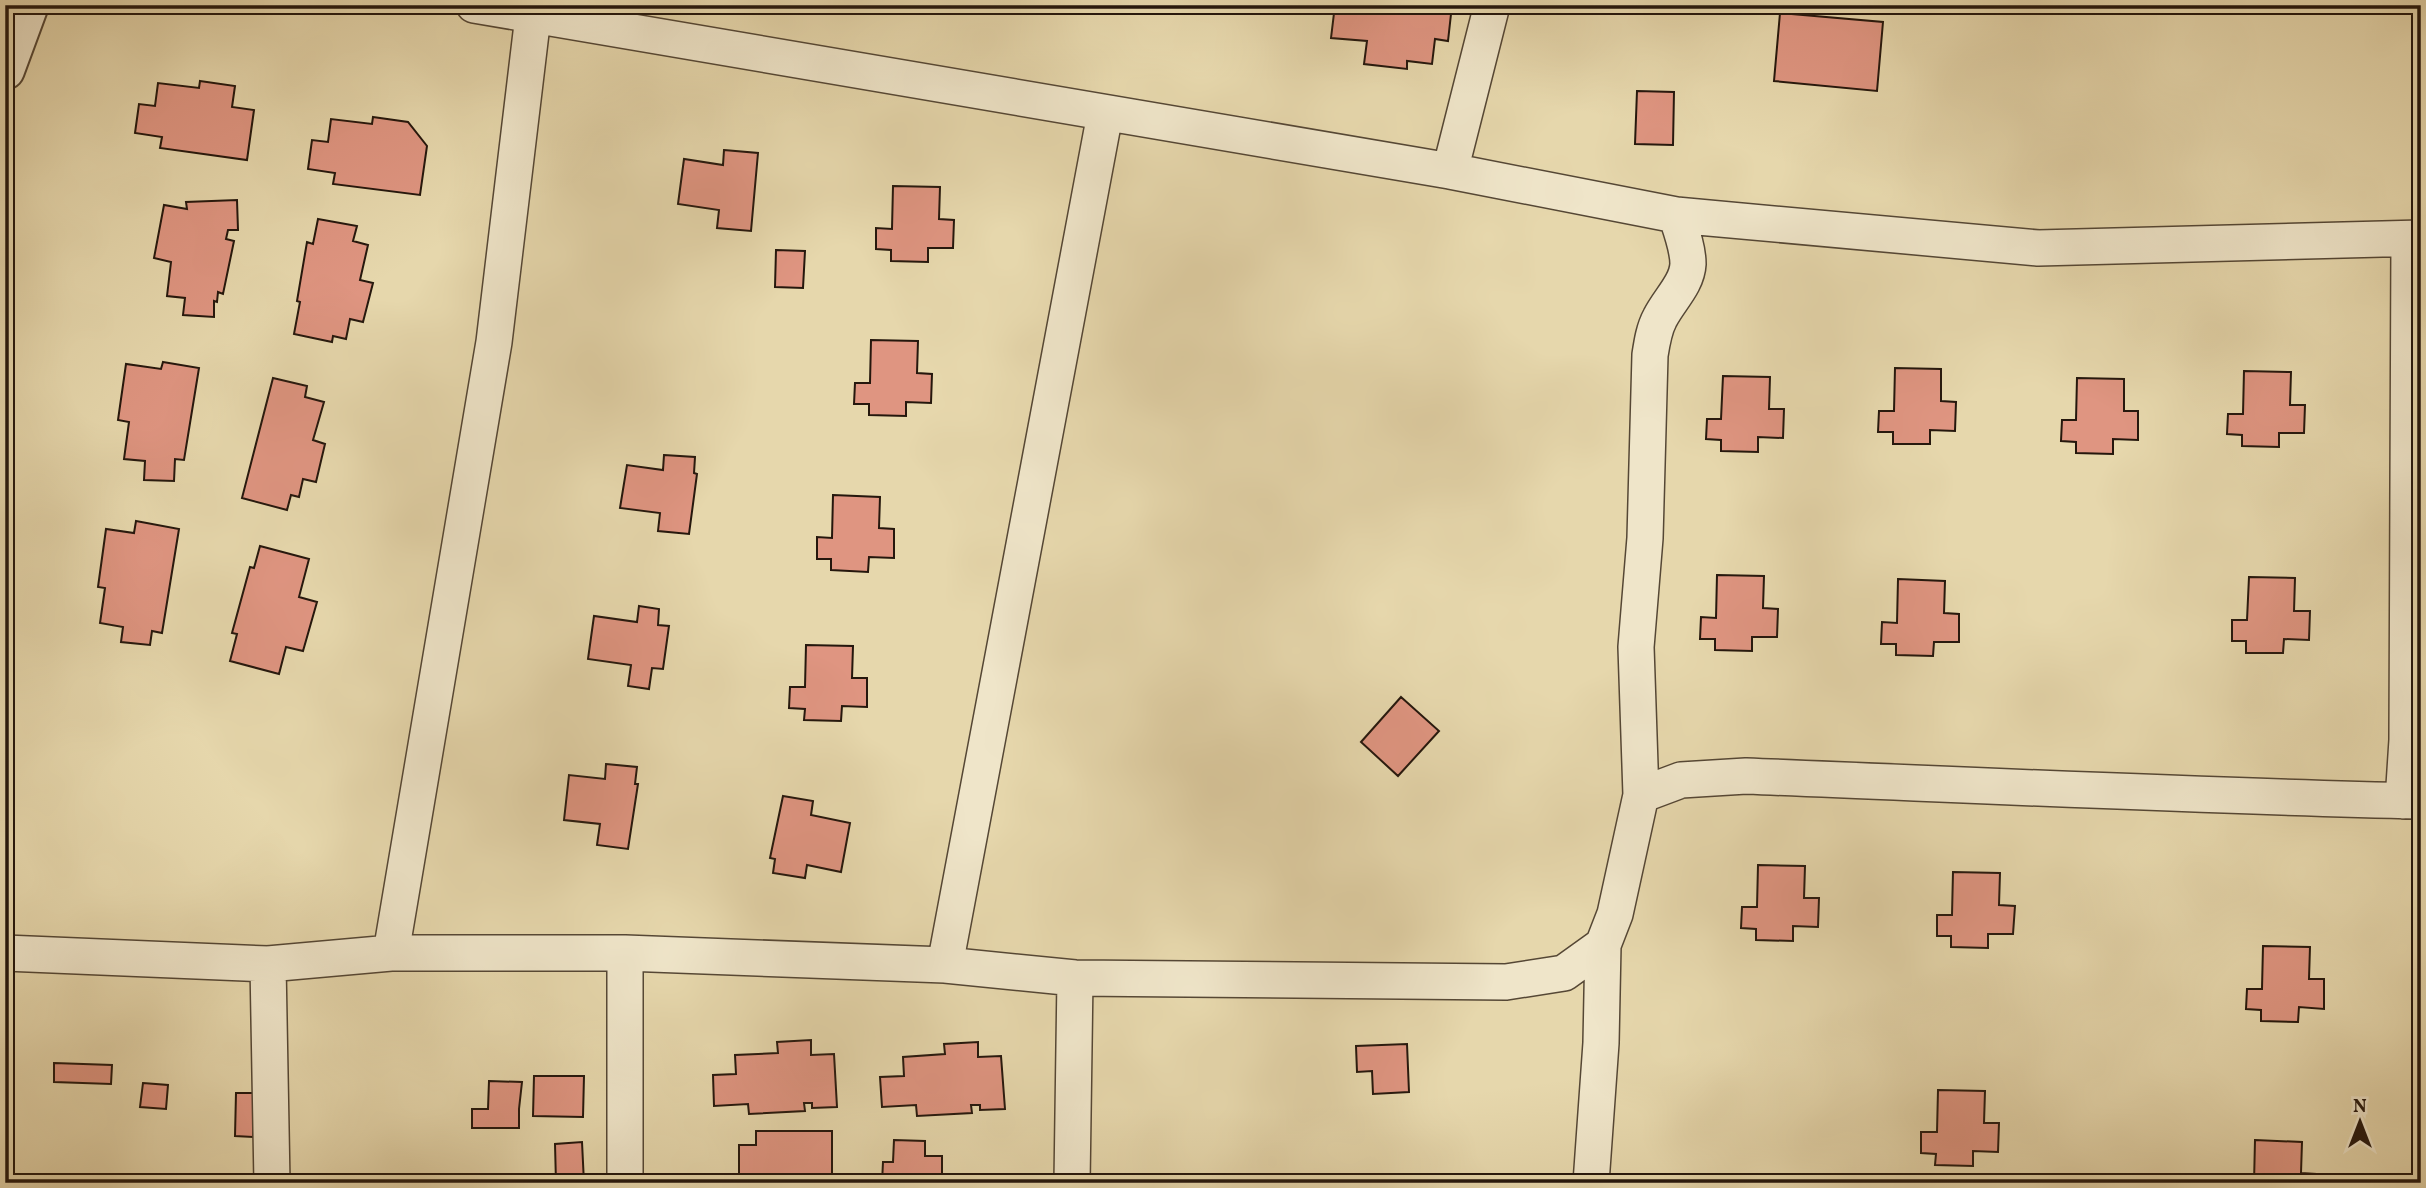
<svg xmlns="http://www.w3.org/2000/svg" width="2426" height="1188" viewBox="0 0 2426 1188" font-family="Vollkorn,serif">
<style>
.building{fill:#df9581;stroke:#25170d;stroke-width:2}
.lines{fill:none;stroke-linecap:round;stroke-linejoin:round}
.minor-casing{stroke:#554735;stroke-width:38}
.tertiary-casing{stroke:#554735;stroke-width:42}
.minor{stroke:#efe5c9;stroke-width:35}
.tertiary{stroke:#efe5c9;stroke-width:38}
</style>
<rect width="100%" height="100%" fill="#e6d7ac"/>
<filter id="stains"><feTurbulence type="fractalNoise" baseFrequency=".00286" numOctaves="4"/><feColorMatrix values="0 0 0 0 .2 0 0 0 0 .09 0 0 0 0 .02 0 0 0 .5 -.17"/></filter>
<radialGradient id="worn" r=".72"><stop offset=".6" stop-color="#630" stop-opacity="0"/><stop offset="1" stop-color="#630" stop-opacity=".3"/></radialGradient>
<path class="building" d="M1335 5H1452L1448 41 1435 39 1432 64 1407 61V69L1364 64 1367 41 1331 38Z
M1780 13 1883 22 1877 91 1774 81Z
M200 81 235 86 232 107 254 110 247 160 160 148 162 137 135 133 139 104 155 106 158 83 199 88Z
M1637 91 1674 92 1673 145 1635 144Z
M373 117 408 122 427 146 420 195 333 184 335 173 308 169 312 140 328 142 331 119 372 124Z
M724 150 758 153 751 231 717 228 719 210 678 204 684 159 723 165Z
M893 186 940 187 939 219 954 220 953 248H928V262L891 261V250L876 249V228L892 229Z
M237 200 238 230H228L226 239 234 241 223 294 218 292 217 302 214 301V317L183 315 185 298 167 296 171 262 154 258 164 205 187 209 186 202Z
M318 219 357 226 353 241 368 245 360 280 373 283 363 322 350 319 346 339 333 336 332 342 294 334 300 302 297 301 307 242 313 244Z
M776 250 805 251 803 288 775 287Z
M871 340 918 341 917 373 932 374 931 403 906 402V416L869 415V404H854L855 383H870Z
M163 362 199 368 184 460 175 459 174 481 144 480 145 461 124 459 129 422 118 420 126 364 161 369Z
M1895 368 1941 369V401L1956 402 1955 431 1930 430V444H1893V432H1878L1879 411H1894Z
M2244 371 2291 372 2290 405H2305L2304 433H2279V447L2242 446V435L2227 434 2228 414H2243Z
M1723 376 1770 377 1769 409H1784L1783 438 1758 437V452L1721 451V440L1706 439 1707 419H1721Z
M273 378 307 386 305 397 324 402 313 440 325 444 316 482 303 479 299 497 291 495 287 510 242 498Z
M2077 378 2124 379V411H2138V440L2113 439V454L2076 453V442L2061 441 2062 420H2076Z
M664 455 695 457 694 473 697 474 689 534 658 531 660 513 620 508 627 465 663 470Z
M833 495 880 497 879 528 894 529V558L869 557 868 572 831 570V559H817V537L832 538Z
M136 521 179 529 162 633 152 631 150 645 121 642 123 627 100 623 105 588 98 587 106 529 134 533Z
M260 546 309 559 299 597 317 602 303 651 286 647 279 674 230 661 237 634 232 633 250 567 254 568Z
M1717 575 1764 576 1763 608 1778 609 1777 637H1752V651L1715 650V639H1700L1701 617 1716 618Z
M2249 577 2295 578 2294 611H2310L2309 640 2284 639 2283 653H2246V641H2232V620H2247Z
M1898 579 1945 581 1944 613 1959 614V642H1934L1933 656 1896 655V644H1881L1882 622 1897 623Z
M639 606 659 609 658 625 669 626 663 669 652 668 649 689 628 686 631 665 588 659 594 616 637 622Z
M806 645 853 646 852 678H867V707L842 706 841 721 804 720 805 709 789 708 790 687H805Z
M1401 697 1439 731 1398 776 1361 742Z
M606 764 637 767 635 784H638L628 849 597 845 600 824 564 820 569 775 605 779Z
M783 796 813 801 811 815 850 823 841 872 807 865 805 878 773 873 775 859 770 858Z
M1758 865 1805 866 1804 898H1819L1818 927 1793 926V941L1756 940V929L1741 928 1742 907H1757Z
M1953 872 2000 873 1999 905 2015 906 2013 934H1988V948L1951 947V936H1937V915H1952Z
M2263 946 2310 947 2309 979H2324V1009L2299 1007 2298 1022 2261 1021V1010L2246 1009 2247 989H2262Z
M811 1040V1055L834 1054 837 1107 812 1108V1103H804L805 1111 749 1114 748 1104 714 1106 713 1075 736 1074 735 1055 778 1053 777 1042Z
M978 1042V1057L1001 1056 1005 1109 980 1110V1105H971L972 1113 917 1116 916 1105 882 1107 880 1077 904 1076 903 1057 945 1054 944 1044Z
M1407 1044 1409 1092 1373 1094 1372 1071 1357 1072 1356 1046Z
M54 1063 112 1065 111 1084 54 1082Z
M534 1076H584L583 1117 533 1116Z
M489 1081 522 1082 519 1109V1128H472V1109H488Z
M143 1083 168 1085 166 1109 140 1107Z
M1938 1090 1985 1091 1984 1123H1999L1998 1152 1973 1151V1166L1935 1165 1936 1154 1921 1153V1132H1937Z
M236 1093H255L253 1137 235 1136Z
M756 1131H832V1183H739V1145H756Z
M894 1140 925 1141V1156H942V1183H882L883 1162H893Z
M2255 1140 2302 1142 2301 1173 2316 1174V1183H2254Z
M582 1142 584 1183H556L555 1144Z"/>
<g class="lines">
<g class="minor-casing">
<path id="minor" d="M474 5 1450 171 1676 215 2038 248 2421 238
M1450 171 1492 5
M1641 795 1681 780 1746 776C1971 785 2196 796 2421 801
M2403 801 2407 740 2409 239
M5 953 268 964 391 953H625L945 965 1075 978 1506 982 1564 973 1603 945 1615 914 1641 795 1636 647 1645 538 1650 355C1652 342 1654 329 1660 318 1669 300 1687 284 1688 264 1688 248 1681 230 1676 215
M391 953 494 342 533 16
M625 953V1183
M268 964 272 1183
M945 965 1105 114
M1072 1183 1075 978
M1591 1183 1601 1043 1603 945"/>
</g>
<g class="tertiary-casing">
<path id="tertiary" d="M5 70 29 5"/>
</g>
<use href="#minor" class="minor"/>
<use href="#tertiary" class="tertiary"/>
</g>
<rect width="2426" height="1188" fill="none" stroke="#e6d7ac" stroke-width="28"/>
<rect x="7" y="7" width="2412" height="1174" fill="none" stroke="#25170d" stroke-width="3.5"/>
<rect x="14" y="14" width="2398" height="1160" fill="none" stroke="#25170d" stroke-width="2"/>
<g transform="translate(2360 1122)" stroke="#efe5c9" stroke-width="5" paint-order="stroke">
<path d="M0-5L12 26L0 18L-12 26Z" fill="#25170d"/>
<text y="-10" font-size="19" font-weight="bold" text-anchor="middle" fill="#25170d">N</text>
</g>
<rect width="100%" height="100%" filter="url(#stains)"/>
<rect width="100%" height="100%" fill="url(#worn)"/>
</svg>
